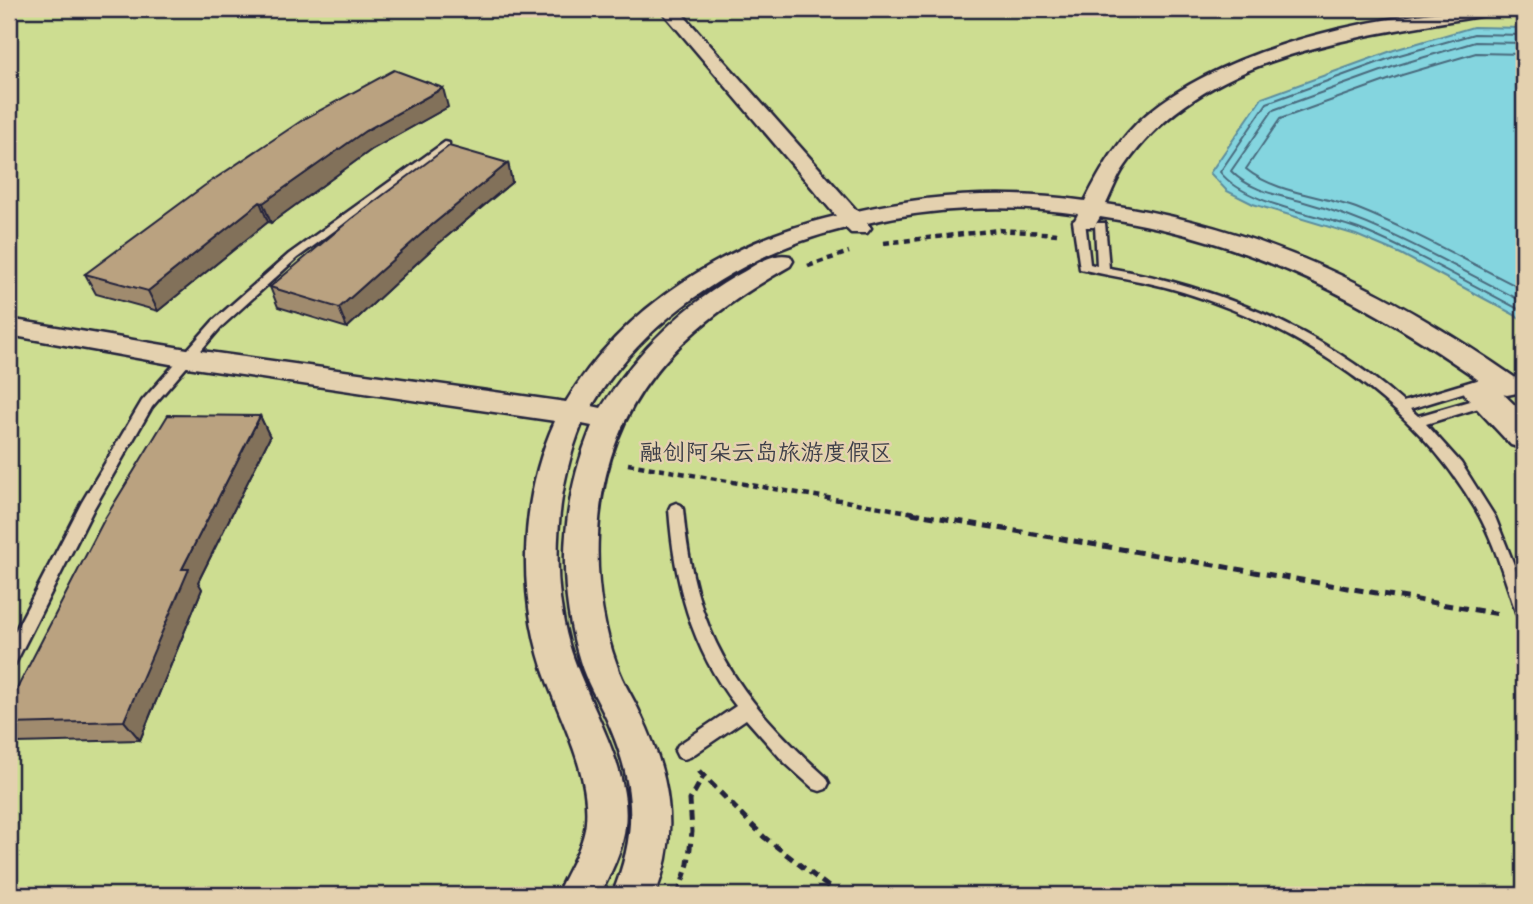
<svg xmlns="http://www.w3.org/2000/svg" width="1533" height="904" viewBox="0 0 1533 904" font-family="Sriracha,'LXGW WenKai TC',sans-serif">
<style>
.green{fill:#cddd91;stroke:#788066;stroke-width:2}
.water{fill:#84d5df;stroke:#5d8d9d;stroke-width:2}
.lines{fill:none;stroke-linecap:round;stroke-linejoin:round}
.shore{stroke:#496a7d;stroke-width:2}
.service-casing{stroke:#22223b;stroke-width:5}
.minor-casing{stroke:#22223b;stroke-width:5}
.tertiary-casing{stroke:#22223b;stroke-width:5}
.path-far1{stroke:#22223b;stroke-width:4.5;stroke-dasharray:6 4.5;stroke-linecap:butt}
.path{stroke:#22223b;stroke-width:5;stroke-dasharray:9 6;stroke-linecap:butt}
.service{fill:#e4d1af;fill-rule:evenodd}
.minor{fill:#e4d1af;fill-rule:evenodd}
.tertiary{fill:#e4d1af;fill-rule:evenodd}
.wall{fill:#a08b6e;stroke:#22223b;stroke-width:2}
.shaded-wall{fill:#82715a;stroke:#22223b;stroke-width:2}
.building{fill:#baa280;stroke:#22223b;stroke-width:2}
.labels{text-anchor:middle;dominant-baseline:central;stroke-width:5;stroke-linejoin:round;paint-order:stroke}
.park-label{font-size:23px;fill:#3c3e48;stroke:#e4d1af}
</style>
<rect width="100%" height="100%" fill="#e1cba5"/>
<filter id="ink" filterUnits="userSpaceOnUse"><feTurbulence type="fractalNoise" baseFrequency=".0143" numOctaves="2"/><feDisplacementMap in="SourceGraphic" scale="14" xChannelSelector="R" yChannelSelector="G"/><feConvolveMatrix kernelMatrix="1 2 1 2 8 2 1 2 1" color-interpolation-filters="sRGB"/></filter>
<g filter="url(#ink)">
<path class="green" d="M9 9H1524V895H9Z"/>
<path class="water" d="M1473 27 1524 28V320L1401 254 1356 235 1253 204 1227 191 1210 173 1262 98 1394 50Z"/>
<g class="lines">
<path class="shore" d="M1524 35 1474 34 1396 56 1267 103 1220 172C1248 207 1323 214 1366 232 1421 255 1472 285 1524 312
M1524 43 1475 42 1398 65 1273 110 1231 171C1250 191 1278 195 1304 202 1382 223 1452 266 1524 302
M1524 54 1476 53 1402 75 1280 119 1246 169C1275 193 1321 195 1356 208 1414 231 1468 262 1524 290"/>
<g class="service-casing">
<path id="service" d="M445 142 449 143V147L297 258 221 327 152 407 94 508 15 664 9 666V643L82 502 142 401 213 321 289 254Z
M1079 218 1085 221 1090 264 1097 266 1095 225 1097 223H1105L1109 268C1215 286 1321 329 1403 402L1473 381 1480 385 1478 388 1410 409 1418 416 1490 395 1495 397 1497 400 1495 403 1426 424 1461 463 1495 517 1524 590V618L1518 617 1516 612C1504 577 1494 540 1475 508 1413 402 1301 328 1183 292 1149 281 1114 277 1080 269L1073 221Z
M676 503 681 505 683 509C694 634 735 695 826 777L829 783 826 789 820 791 814 789 783 761 746 719 690 757 684 759 678 757 675 751 678 745 736 706C691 649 674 580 669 509L671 505Z"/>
</g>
<g class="minor-casing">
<path id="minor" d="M660 9H678L857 211C931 194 1010 190 1085 201 1101 169 1119 138 1147 114 1230 44 1394 9 1501 9L1492 14C1365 36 1205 50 1125 166 1117 177 1112 192 1106 204 1262 227 1389 290 1517 379L1521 386 1517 393 1507 395 1497 393C1373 303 1253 240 1100 217L1094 227H1078L1074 222 1078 214C1010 204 934 207 867 223L871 228 867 233H851L846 228C747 251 645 317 592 406L601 408C638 350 684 304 745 271 759 263 773 252 790 256L793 261 790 266C679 329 604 401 598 535 596 579 602 624 617 665 622 682 633 697 640 713 669 773 681 831 655 895H612C639 830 635 784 607 720 598 700 586 682 580 661 556 584 561 501 592 426L582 424C555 489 550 576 569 644 585 700 632 767 625 826 623 850 610 874 600 895H557C566 871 584 848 586 822 590 775 564 727 548 684 517 602 518 502 555 421L187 367 9 335V319L187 349 566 402C622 307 730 240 836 216Z"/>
</g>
<g class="tertiary-casing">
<path id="tertiary" d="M1480 379 1492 383 1524 414V449L1511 445 1468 399 1463 391 1468 383Z"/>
</g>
<path class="path-far1" d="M884 243 999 230 1057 234
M808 266 849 252
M628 464 921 514"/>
<path class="path" d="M911 513 1499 614
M699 771 764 837 839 895
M678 895 688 864 692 832 690 800 703 777"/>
<use href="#service" class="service"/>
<use href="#minor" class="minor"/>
<use href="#tertiary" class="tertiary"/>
</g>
<path class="wall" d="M448 107 371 150 271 223 268 222 158 311 96 294 85 274Z
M508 163 512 182 432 249 347 328 278 307 270 287Z
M260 416 270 437 198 582 202 589 140 740 17 743 9 735V704Z"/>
<path class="shaded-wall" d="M443 88 448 107 371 150 271 223 263 203 365 131Z
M508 163 512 182 432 249 347 328 339 308 427 229Z
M260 202 268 222 158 311 148 291Z
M260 416 270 437 198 582 202 589 140 740 124 721 182 569Z"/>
<path class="building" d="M394 70 443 88 365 131 263 203 260 202 148 291 85 274 204 186 304 119Z
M449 146 508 163 427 229 339 308 270 287 351 219Z
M168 415 260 416 182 569H189L124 721 9 724V704L104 520Z"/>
</g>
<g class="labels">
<g class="park-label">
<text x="766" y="452">融创阿朵云岛旅游度假区</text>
</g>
</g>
<rect width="1533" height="904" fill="none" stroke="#e4d1af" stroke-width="35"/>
<rect x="18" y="18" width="1498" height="869" fill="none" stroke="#22223b" stroke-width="2.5" filter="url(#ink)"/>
</svg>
